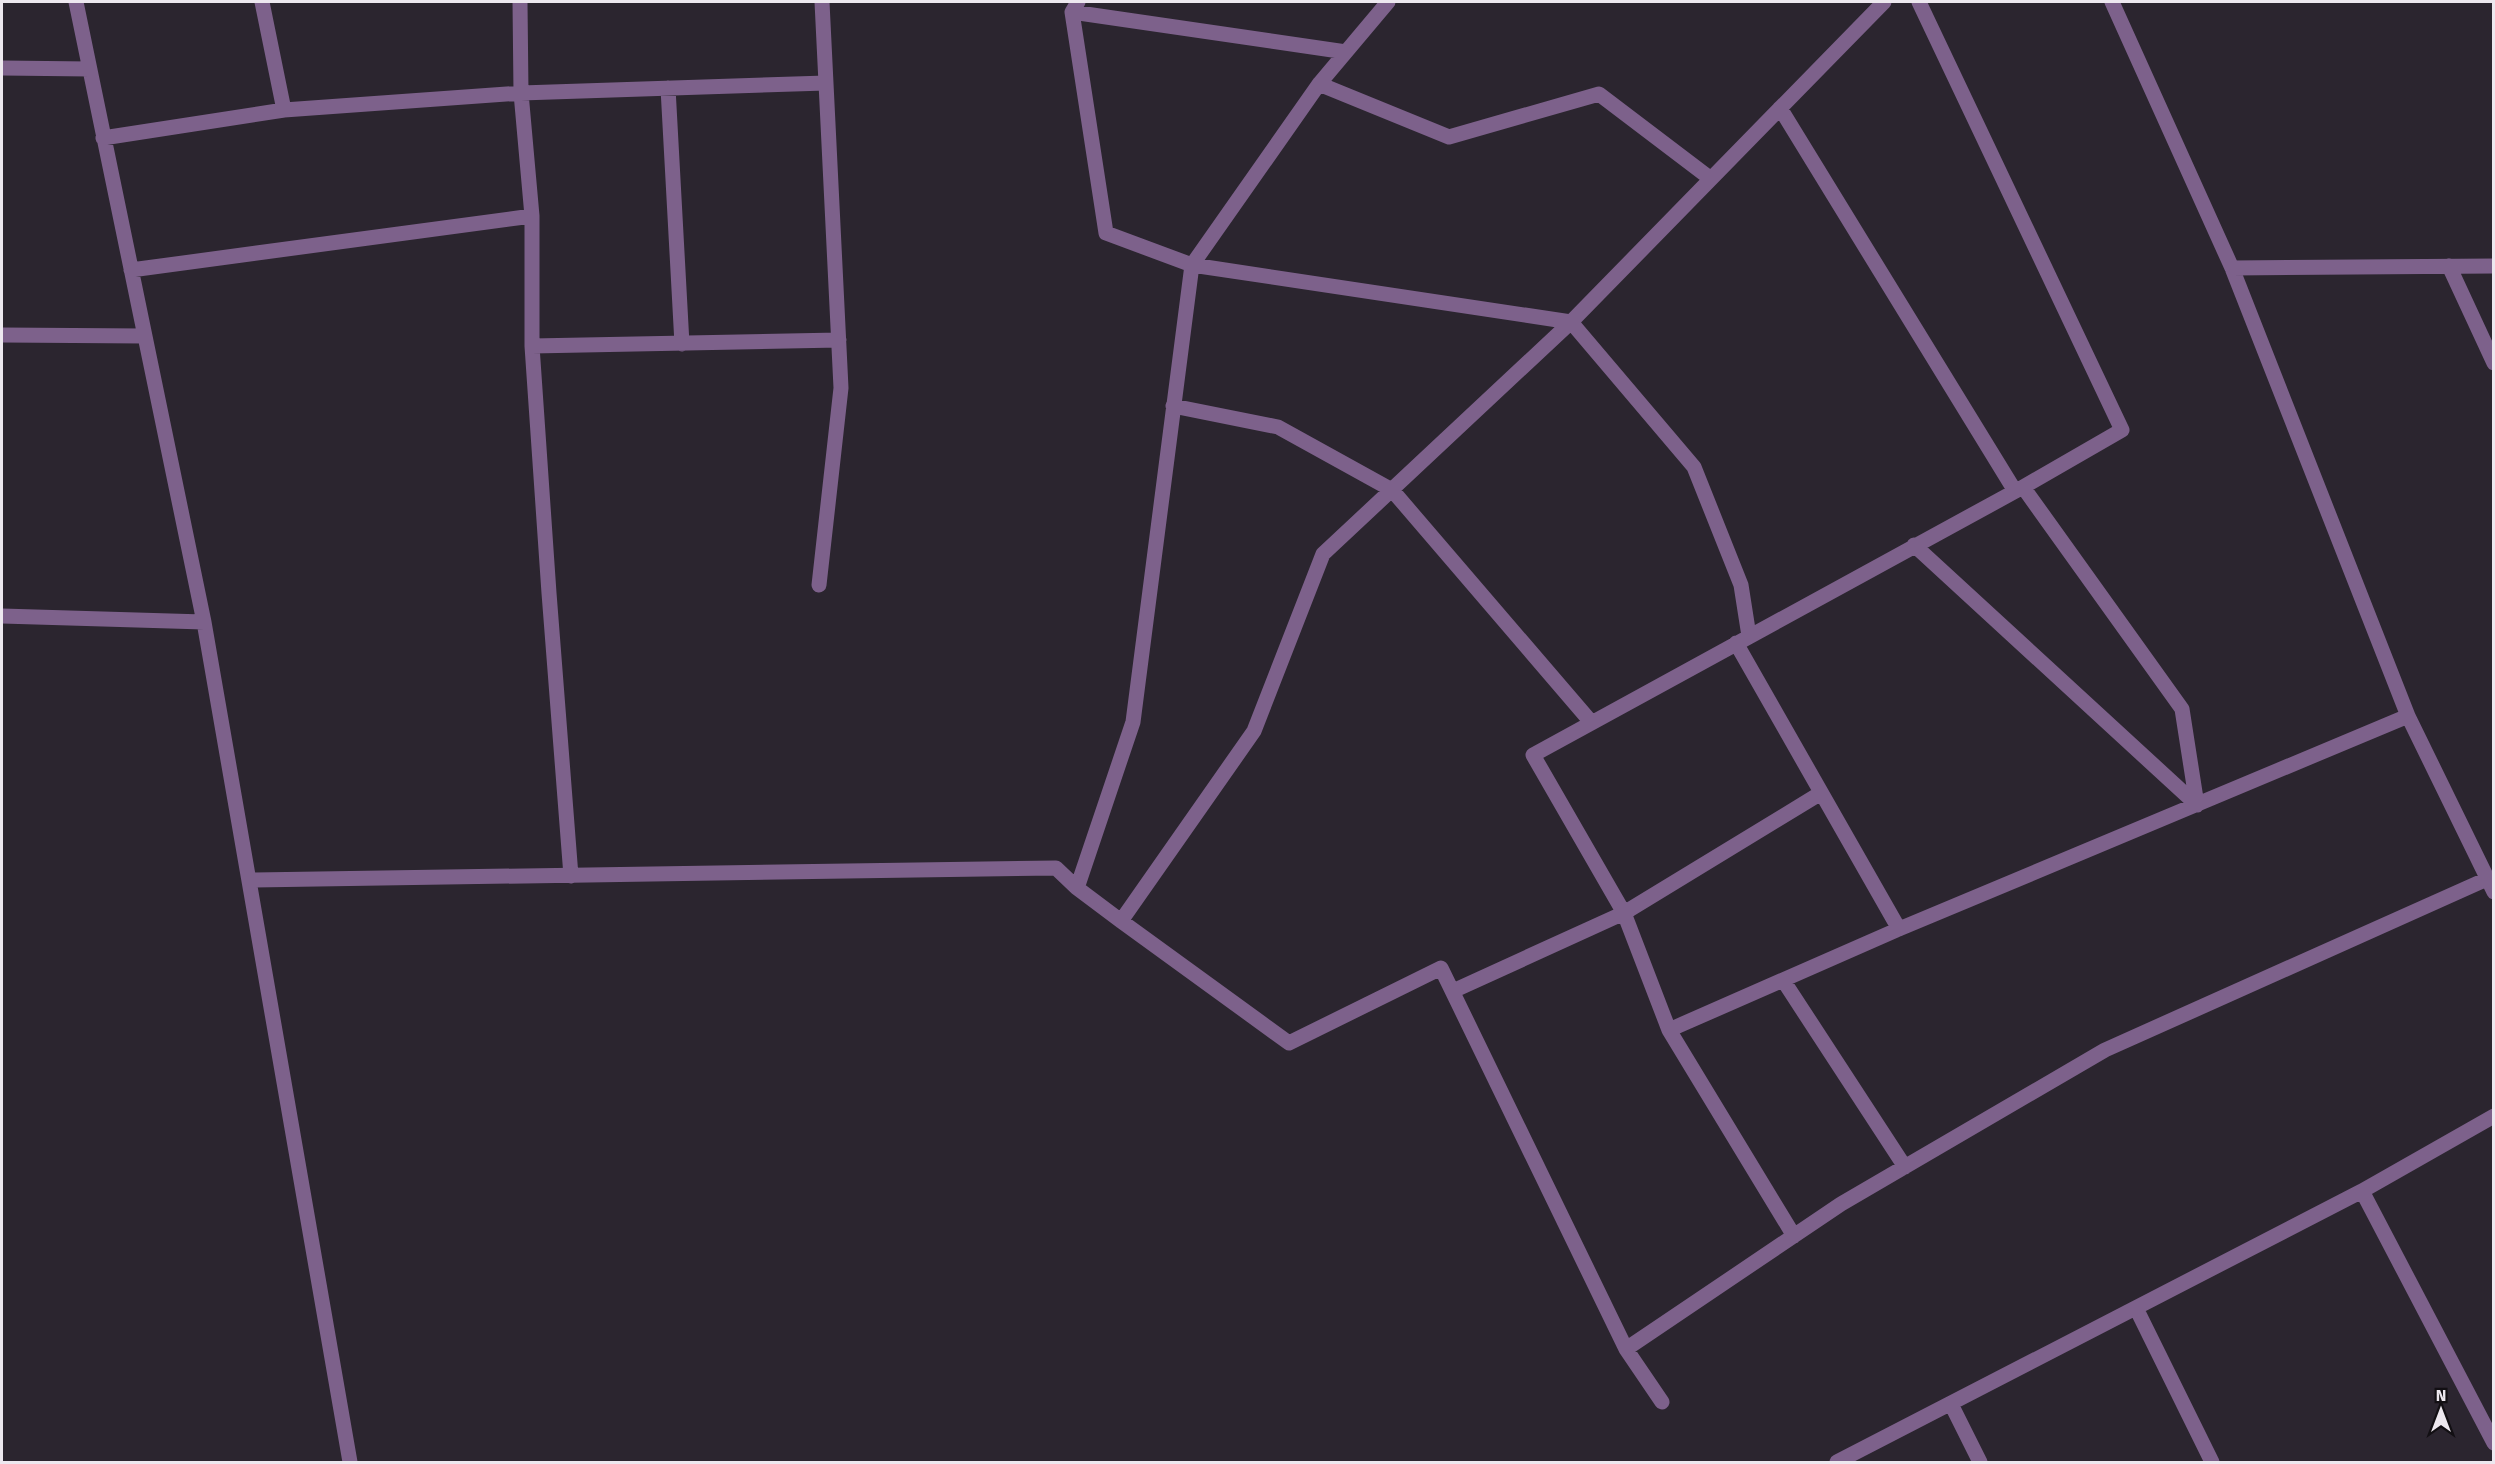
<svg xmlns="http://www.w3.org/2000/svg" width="2495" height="1464" viewBox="0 0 2495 1464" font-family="'Fira Sans',sans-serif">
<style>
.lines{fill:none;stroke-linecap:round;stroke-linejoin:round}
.minor{stroke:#7d618b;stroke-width:15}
</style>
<rect width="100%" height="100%" fill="#2b252f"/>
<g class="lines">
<path class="minor" d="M76 2 204 622 350 1462
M262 2 284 110
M520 2 521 93 532 216V346L549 593 571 876
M1078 2 1072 12 1106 233 1192 265 1571 322 1884 2
M2112 2 2232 268 2408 716 2494 892
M1072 12 1346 52
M2 68 90 69
M1319 84 1449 137 1599 94 1711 179
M668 88 682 344
M1780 108 2015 491
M103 138 284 110 521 93 826 83
M2449 266 2494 363
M2232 268 2494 266
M131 270 532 216
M2 335 144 336
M532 346 839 340
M1173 406 1278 427 1392 490 1591 722
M2023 487 2182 709 2197 805
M1914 545 2197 805
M819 585 841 388 822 2
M2 616 204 622
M1736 643 1899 929
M249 880 1056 868 1077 888 1121 921 1289 1043 1441 968 1626 1349 1662 1402
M1077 888 1133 722 1192 265 1319 84 1388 2
M1121 921 1254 731 1323 554 1571 322 1694 467 1741 585 1749 636
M1783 980 1905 1167
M1453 991 1624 913 1821 793
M1669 1030 1899 929 2408 716
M2362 1191 2494 1443
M1794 1236 1669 1030 1624 913 1533 755 2023 487 2122 430 1919 2
M2136 1308 2212 1462
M1626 1349 1841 1204 2105 1050 2487 879
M1951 1404 1980 1462
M1837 1462 2362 1191 2494 1116"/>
</g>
<rect width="2495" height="1464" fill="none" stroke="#ede8ef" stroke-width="6"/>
<g transform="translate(2441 1410)" stroke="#120f13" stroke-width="4.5" paint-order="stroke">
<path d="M0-4.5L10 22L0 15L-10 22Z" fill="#ede8ef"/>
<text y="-9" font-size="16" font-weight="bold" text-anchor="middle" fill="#ede8ef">N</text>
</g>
</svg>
